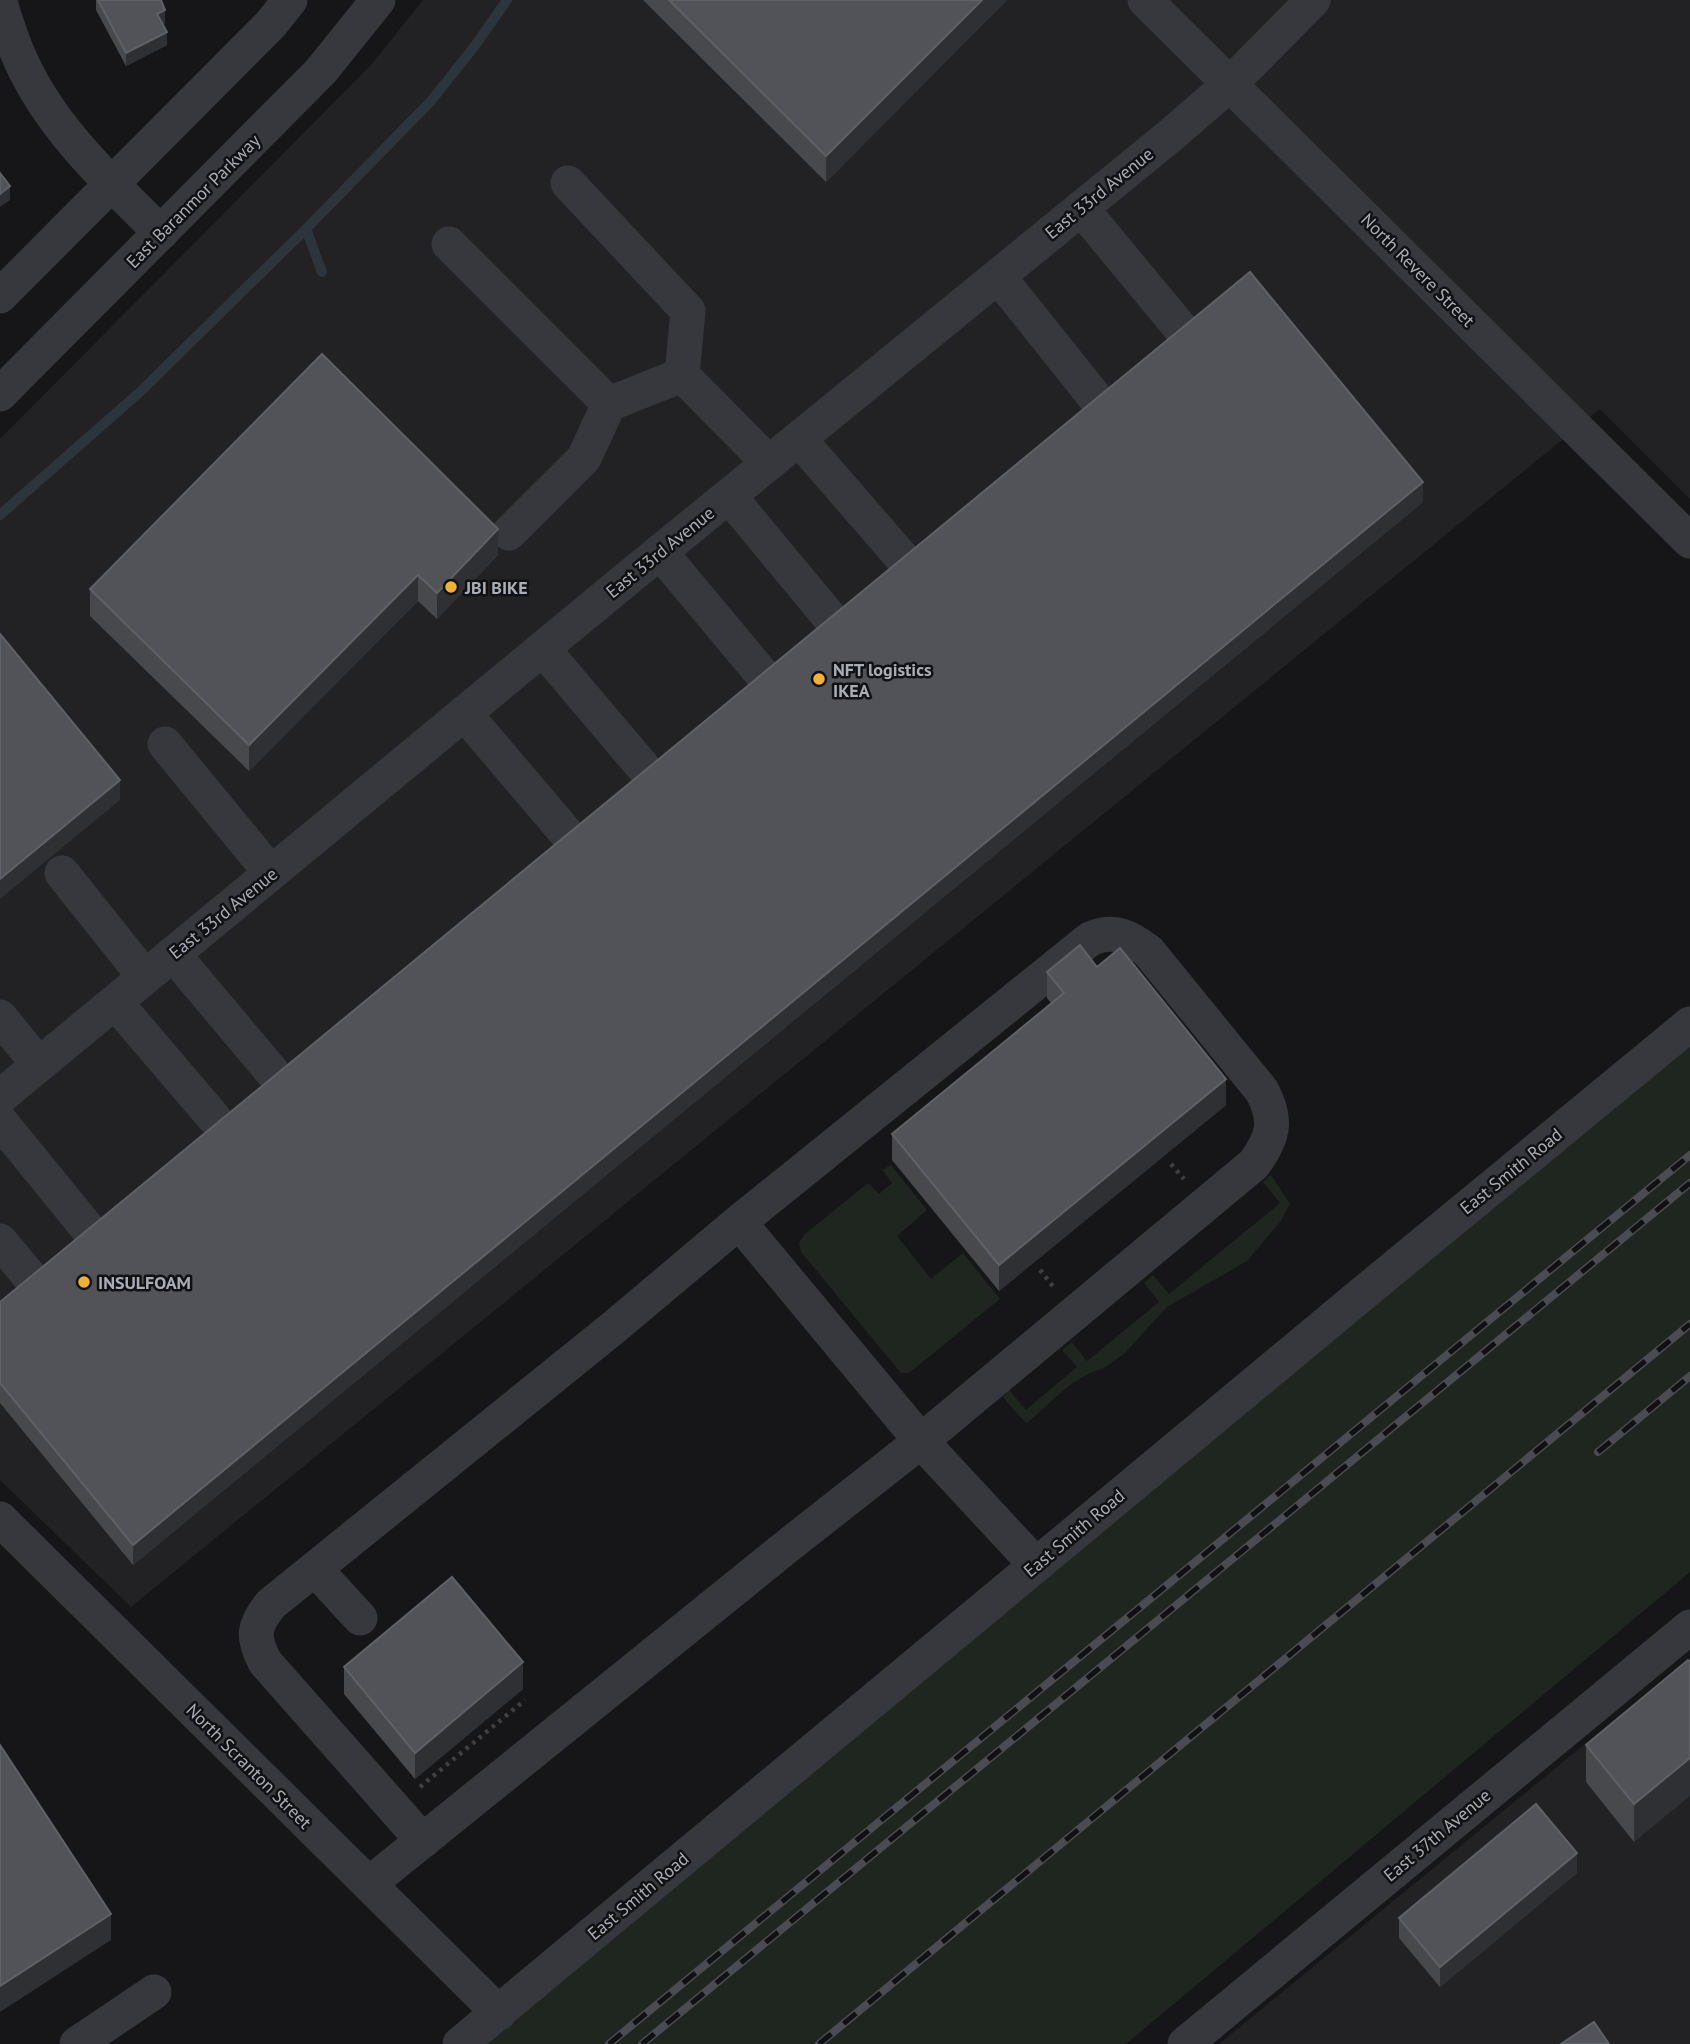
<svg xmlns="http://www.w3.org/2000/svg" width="1690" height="2044" viewBox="0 0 1690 2044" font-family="'PT Sans',sans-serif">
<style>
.built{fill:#222225}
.green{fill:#1e261f}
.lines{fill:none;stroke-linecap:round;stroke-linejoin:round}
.stream{stroke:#2c353c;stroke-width:10}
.path{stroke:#3d3f44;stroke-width:4.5;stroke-dasharray:3.5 5;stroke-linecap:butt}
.minor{stroke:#37383d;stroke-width:35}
.rail-casing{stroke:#4a4c52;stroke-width:8}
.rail{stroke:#111113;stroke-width:5;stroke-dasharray:16;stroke-linecap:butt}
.wall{fill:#47494d}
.shaded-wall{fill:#2f3033}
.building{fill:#525359;stroke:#5f6168;stroke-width:2}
.poi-dot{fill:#f2b134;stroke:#111113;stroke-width:2.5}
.labels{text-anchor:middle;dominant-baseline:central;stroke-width:5;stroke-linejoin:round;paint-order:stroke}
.street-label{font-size:18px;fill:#a8adb8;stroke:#111113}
.poi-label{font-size:18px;font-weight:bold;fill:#a8adb8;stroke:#111113;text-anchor:start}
</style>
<rect width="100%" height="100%" fill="#161618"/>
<path class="built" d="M423 0H1690V499L1600 409 131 1607 0 1480V439L371 65Z
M1690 1658V2044H1219L1381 1911Z"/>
<path class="green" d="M1690 1044V1572L1126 2044H476Z
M891 1165 927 1210 897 1236 931 1279 963 1253 1000 1299 909 1373H901L801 1252 799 1242 805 1234 868 1183 879 1194 892 1183 882 1170Z
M1271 1175 1290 1204 1281 1221 1247 1261 1167 1307 1125 1353 1104 1368 1090 1373 1071 1384 1027 1423C1023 1421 1007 1402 1003 1397L1009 1390 1026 1410 1077 1367 1062 1350 1072 1342 1087 1361 1159 1302 1144 1283 1153 1275 1169 1294 1280 1203 1263 1182Z"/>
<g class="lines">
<path class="stream" d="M306 229 322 272
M0 515 140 392 306 229 431 101 474 47 507 0"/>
<path class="path" d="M1171 1164 1184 1179
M1040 1270 1055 1289
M420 1787 525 1700"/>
<path class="minor" d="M0 0C2 12 7 24 11 36 39 118 102 174 161 233
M1145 0 1690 541
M568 183 688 311 682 375 769 463
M1081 208 1182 330
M449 244 609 404 682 375
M998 276 1097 400
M0 296 270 25 290 0
M0 394 321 71 378 0
M799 439 904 560
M729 496 831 619
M509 533 584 458 609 404
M660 552 761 673
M543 649 643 767
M464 713 567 834
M165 744 271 873
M62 873 145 977
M173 954 273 1073
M115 1002 214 1118
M0 1017 39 1065
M0 1097 628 578 1171 135 1231 83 1313 0
M0 1121 88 1229
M0 1241 30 1277
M0 1519 499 2013
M315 1569 360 1618
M423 1841 265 1662C252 1637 253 1626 271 1604L613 1328 739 1222 1090 939C1113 928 1130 937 1149 952L1262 1091C1278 1121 1273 1138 1254 1164L921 1441 739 1222
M369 1884 790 1544 921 1441 1036 1565
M77 2044 154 1992
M460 2044 1361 1295 1690 1024
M1185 2044 1690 1627"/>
<g class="rail-casing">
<path id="rail" d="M1598 1452 1690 1376
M609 2044 1690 1155
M642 2044 1690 1183
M819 2044 1690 1324"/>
</g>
<use href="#rail" class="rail"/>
</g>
<path class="wall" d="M96 0H161L165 23 163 24 167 45 126 66 96 10Z
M643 0H1006V1L826 182Z
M1423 502 133 1565 0 1403V1302Z
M498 555 437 619 418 601 249 771 90 616V589Z
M1097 967 1226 1105 999 1291 892 1160V1134L1051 1003 1047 998V972Z
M1688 1660 1634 1842 1586 1782V1745Z
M344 1667 523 1689 415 1779 344 1694Z
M1577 1873 1440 1987 1399 1938V1918Z"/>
<path class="shaded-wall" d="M982 0H1006V1L826 182V156Z
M165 10V23L157 28V14Z
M167 32V45L126 66V53Z
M10 186V200L0 207V194Z
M1423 482V502L133 1565V1545Z
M498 529V555L437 619V593Z
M418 575V601L249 771V745Z
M120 780V800L0 899V879Z
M1226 1079V1105L999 1291V1265Z
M523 1662V1689L415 1779V1753Z
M1690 1758V1796L1634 1842V1804Z
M1577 1853V1873L1440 1987V1967Z
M111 1914V1940L0 2012V1986Z"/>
<path class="building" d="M98 0H161L165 10 157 14 167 32 126 53Z
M669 0H982L826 156Z
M0 173 10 186 0 194Z
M1250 272 1423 482 133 1545 0 1383V1302Z
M322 354 498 529 437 593 418 575 249 745 90 589Z
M0 634 120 780 0 879Z
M1080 945 1097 967 1120 948 1226 1079 999 1265 892 1134 1064 993 1047 972Z
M452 1577 523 1662 415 1753 344 1667Z
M1688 1660 1690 1662V1758L1634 1804 1586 1745Z
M0 1745 111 1914 0 1986Z
M1536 1804 1577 1853 1440 1967 1399 1918Z
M1594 2022 1609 2044H1561Z"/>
<g class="poi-dot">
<circle cx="451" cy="587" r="7"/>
<circle cx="819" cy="679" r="7"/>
<circle cx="84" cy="1282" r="7"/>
</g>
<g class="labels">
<g class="street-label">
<text transform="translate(1099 193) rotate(-39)">East 33rd Avenue</text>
<text transform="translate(193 201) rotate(-45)">East Baranmor Parkway</text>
<text transform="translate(1418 270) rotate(45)">North Revere Street</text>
<text transform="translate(660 552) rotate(-39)">East 33rd Avenue</text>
<text transform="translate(223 913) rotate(-39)">East 33rd Avenue</text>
<text transform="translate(1511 1171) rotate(-39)">East Smith Road</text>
<text transform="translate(1074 1533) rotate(-40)">East Smith Road</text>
<text transform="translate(249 1766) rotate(45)">North Scranton Street</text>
<text transform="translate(1437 1835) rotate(-40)">East 37th Avenue</text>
<text transform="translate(638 1896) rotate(-40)">East Smith Road</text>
</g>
<g class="poi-label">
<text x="465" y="587">JBI BIKE</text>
<text x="833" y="669">NFT logistics<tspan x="833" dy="21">IKEA</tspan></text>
<text x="98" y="1282">INSULFOAM</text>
</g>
</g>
</svg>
